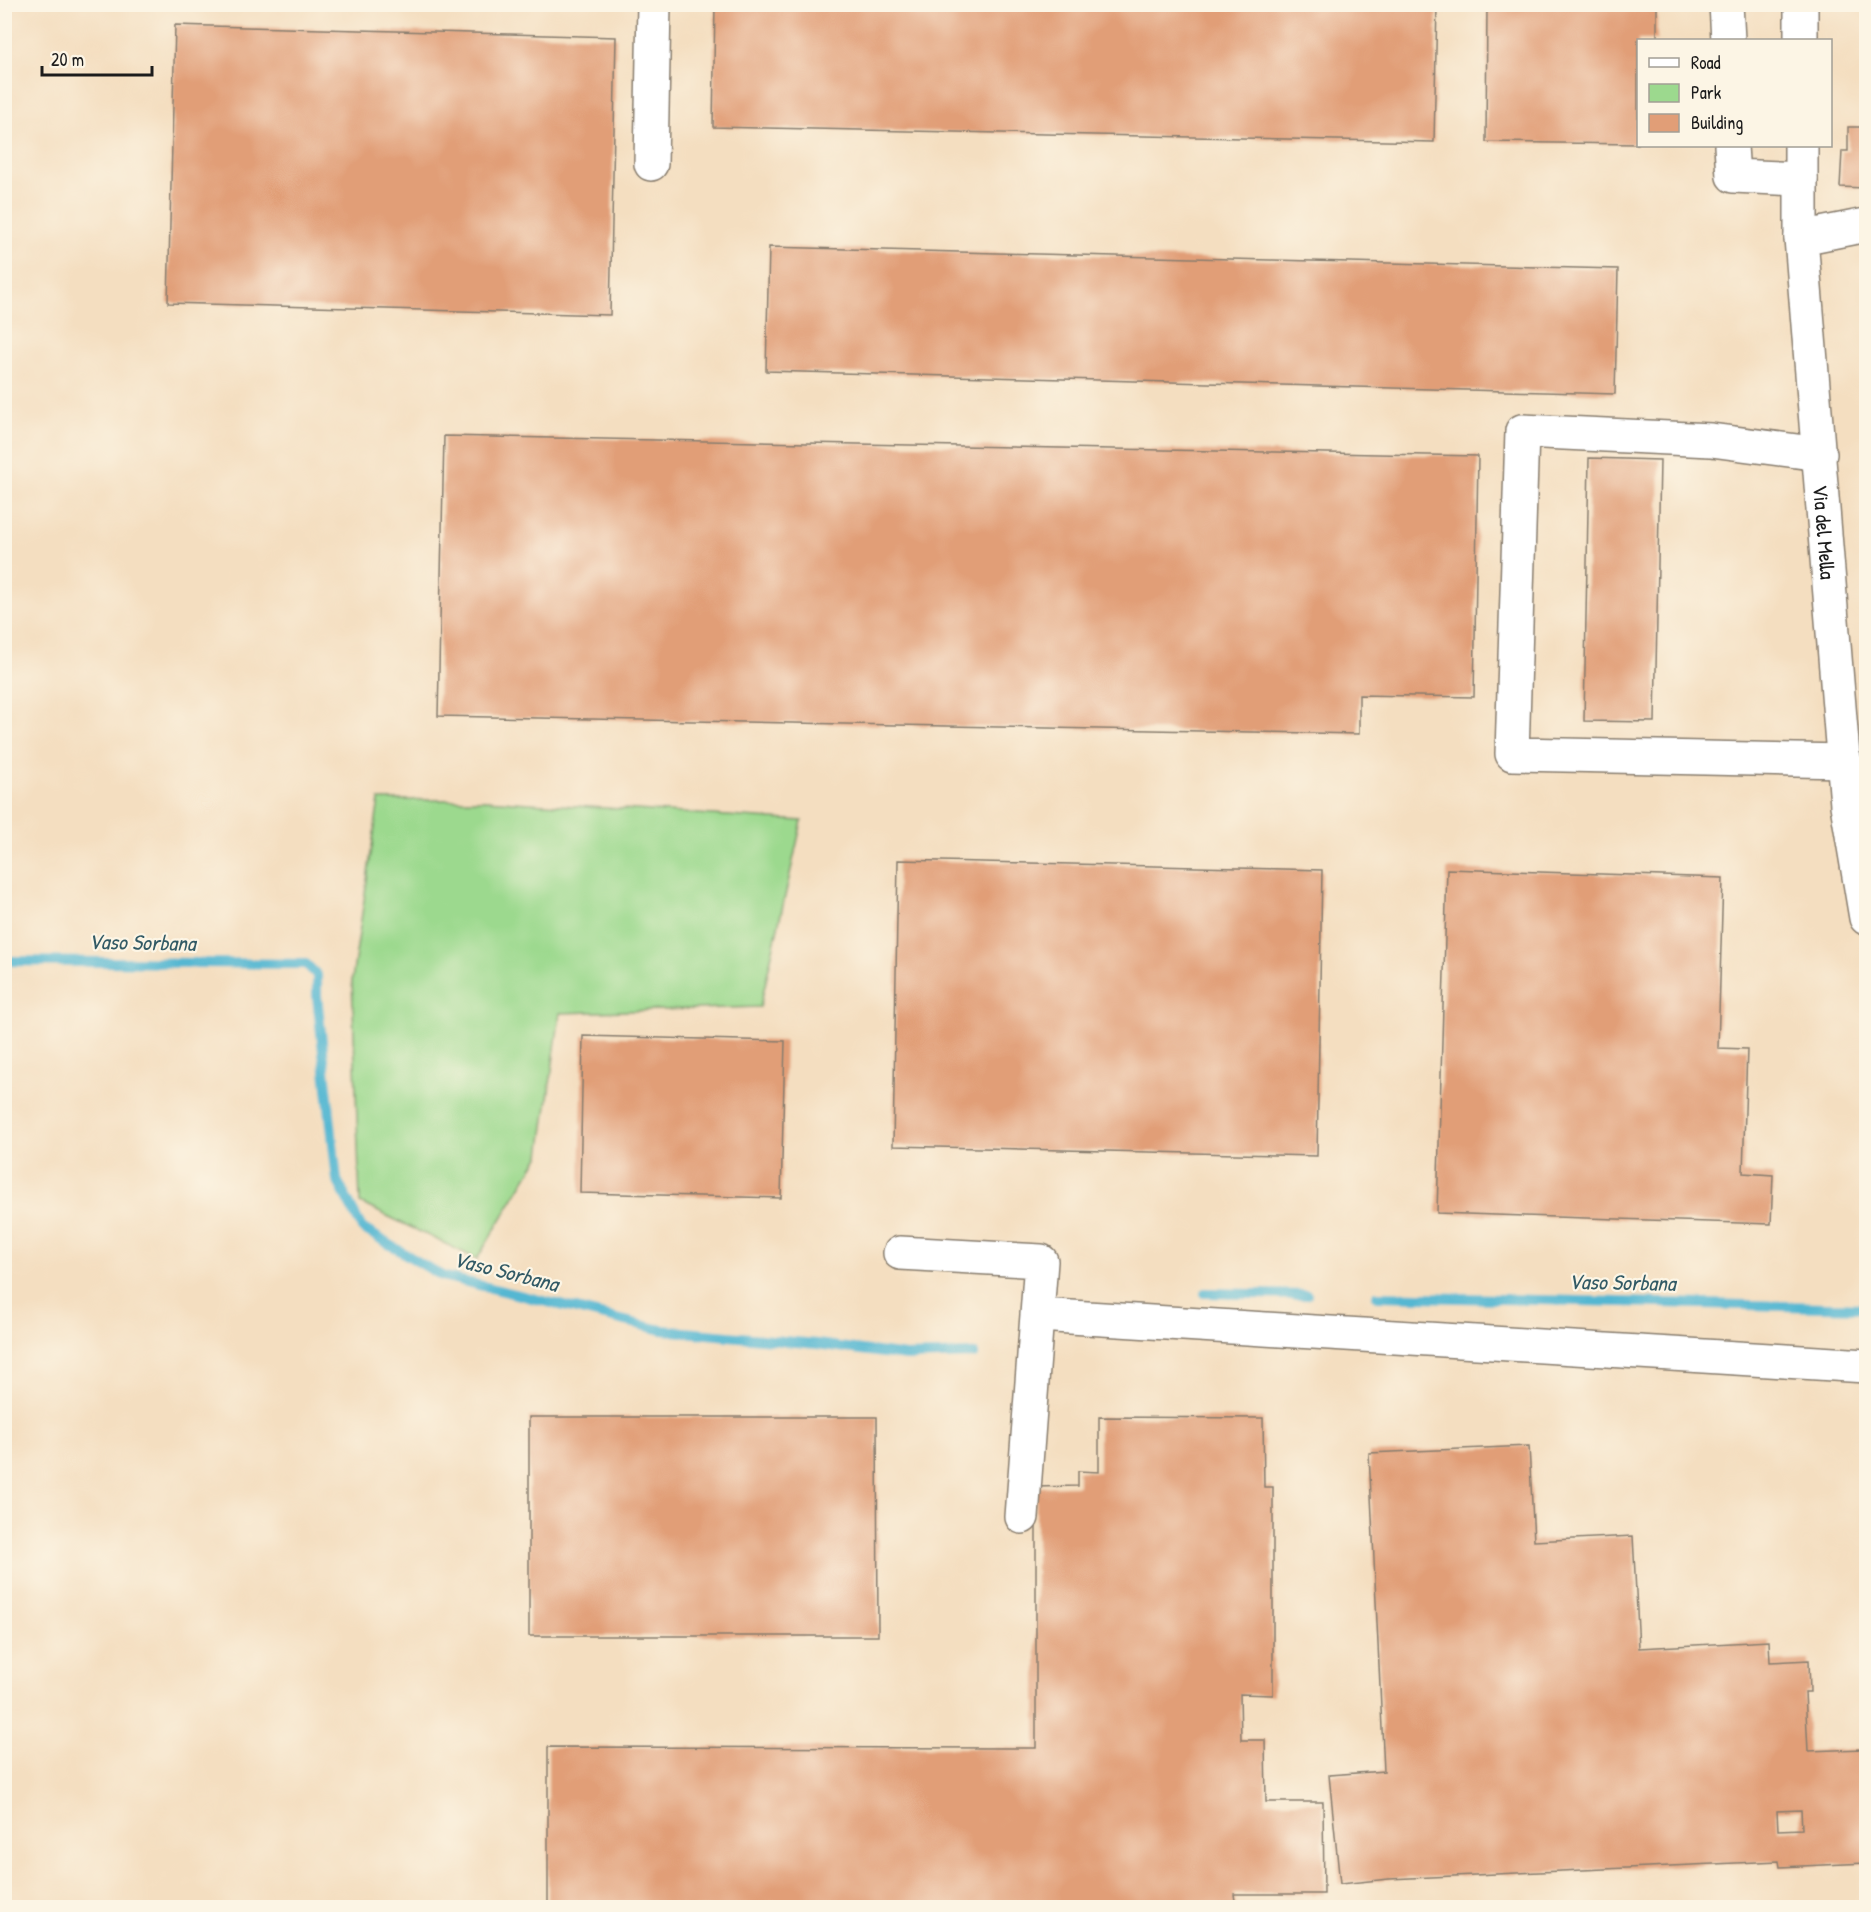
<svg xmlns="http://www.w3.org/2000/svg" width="1871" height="1912" viewBox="0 0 1871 1912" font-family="'Patrick Hand',sans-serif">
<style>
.green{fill:#9cd98e;stroke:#5c7a55;stroke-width:1.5}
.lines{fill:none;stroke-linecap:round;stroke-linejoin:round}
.stream{stroke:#54b7d2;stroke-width:10}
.building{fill:#e19e77;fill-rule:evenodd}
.minor-casing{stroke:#887d6e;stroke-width:36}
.minor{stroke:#fff;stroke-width:33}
.labels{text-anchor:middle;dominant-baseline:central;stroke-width:4.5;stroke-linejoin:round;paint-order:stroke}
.street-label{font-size:21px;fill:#1c1c1c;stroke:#fcf5e5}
.water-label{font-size:22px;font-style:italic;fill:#325a65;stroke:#fcf5e5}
</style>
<rect width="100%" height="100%" fill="#fcf5e5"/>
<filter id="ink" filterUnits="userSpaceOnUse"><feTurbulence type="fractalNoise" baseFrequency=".0167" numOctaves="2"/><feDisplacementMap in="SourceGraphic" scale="12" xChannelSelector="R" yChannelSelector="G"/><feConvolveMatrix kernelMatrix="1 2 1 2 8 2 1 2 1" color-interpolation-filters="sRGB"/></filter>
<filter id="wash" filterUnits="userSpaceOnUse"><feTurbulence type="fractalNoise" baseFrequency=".008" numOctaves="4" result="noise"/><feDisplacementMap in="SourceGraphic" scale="24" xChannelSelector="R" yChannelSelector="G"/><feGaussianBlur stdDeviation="1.35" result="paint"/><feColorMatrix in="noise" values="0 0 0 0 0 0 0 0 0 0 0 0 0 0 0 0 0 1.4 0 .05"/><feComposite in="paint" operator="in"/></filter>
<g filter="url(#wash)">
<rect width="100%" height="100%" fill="#f4dec0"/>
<path class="green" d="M379 800H485L802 821 760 1007 560 1013 540 1155 477 1259 360 1203 352 980Z"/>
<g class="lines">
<path class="stream" d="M4 961 306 964 317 975V996L337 1180 362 1228 442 1276 662 1330 817 1344 906 1356 974 1354
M1205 1293 1307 1295
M1377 1296 1866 1308"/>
</g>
<g id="blocks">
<path class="building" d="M715 4H1437L1434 142 713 127Z
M1487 4H1657V40H1638V144L1486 142Z
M175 25 616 37 610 315 168 303Z
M1848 127H1866V188L1840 187 1842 151H1848Z
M769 247 1618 269 1615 394 766 371Z
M444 436 1478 456 1474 697 1359 695V734L438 716Z
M1589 458 1660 460 1655 722 1584 721Z
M898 860 1322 870 1317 1156 893 1146Z
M1447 869 1723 878 1718 1048 1747 1049 1743 1173 1773 1175 1771 1224 1437 1213Z
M583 1036 785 1041 781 1198 580 1193Z
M529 1417H877L878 1636H529Z
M1099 1417 1263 1418 1264 1487H1273V1695L1240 1694 1241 1740H1265L1266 1802H1323L1324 1894H1234L1236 1908H548V1747L1036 1748V1487L1078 1486V1471L1099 1472Z
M1529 1446 1534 1541 1633 1536 1639 1648 1769 1641 1770 1662 1809 1660 1810 1692H1805L1808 1751 1863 1749 1866 1798V1863L1780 1867 1779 1861 1389 1879 1340 1884 1329 1775 1384 1771 1369 1453ZM1801 1810 1802 1829 1778 1830 1777 1811Z"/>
</g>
</g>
<g filter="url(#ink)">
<use href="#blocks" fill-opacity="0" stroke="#887d6e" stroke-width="1.5"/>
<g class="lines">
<g class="minor-casing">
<g id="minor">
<path d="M1726 4 1728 40"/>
<path d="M1801 40V4"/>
<path d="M1731 146 1733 176 1801 179"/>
<path id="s1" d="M1801 146V238L1847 805 1866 918"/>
<path d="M651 164 654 4"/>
<path d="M1801 238 1866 225"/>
<path d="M1820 454 1711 440 1522 431 1512 754 1845 761"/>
<path d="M900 1253 1041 1261 1022 1517"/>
<path d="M1038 1315 1866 1366"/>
</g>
</g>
<use href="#minor" class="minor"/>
</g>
</g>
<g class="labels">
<g class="street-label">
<text stroke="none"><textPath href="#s1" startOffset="387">Via del Mella</textPath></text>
</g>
<g class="water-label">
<text transform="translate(142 942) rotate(1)">Vaso Sorbana</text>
<text transform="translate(506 1271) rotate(14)">Vaso Sorbana</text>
<text transform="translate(1622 1282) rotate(1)">Vaso Sorbana</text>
</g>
</g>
<rect width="1871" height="1912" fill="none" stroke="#fcf5e5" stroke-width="24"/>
<rect x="1637" y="39" width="195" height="108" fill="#fcf5e5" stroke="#a29e95" stroke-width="1.5"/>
<rect x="1649" y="58" width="30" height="9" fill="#ffffff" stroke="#a29e95" stroke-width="1.5"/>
<text x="1691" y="69" font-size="18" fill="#1c1c1c">Road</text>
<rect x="1649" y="84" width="30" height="18" fill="#9cd98e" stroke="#a29e95" stroke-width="1.5"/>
<text x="1691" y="99" font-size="18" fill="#1c1c1c">Park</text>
<rect x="1649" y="114" width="30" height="18" fill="#e19e77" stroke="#a29e95" stroke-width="1.5"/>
<text x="1691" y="129" font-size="18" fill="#1c1c1c">Building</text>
<path d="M42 66v9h110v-9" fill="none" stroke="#1c1c1c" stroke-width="3"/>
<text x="51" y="66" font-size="18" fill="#1c1c1c" stroke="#fcf5e5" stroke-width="4.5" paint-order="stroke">20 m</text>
</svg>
